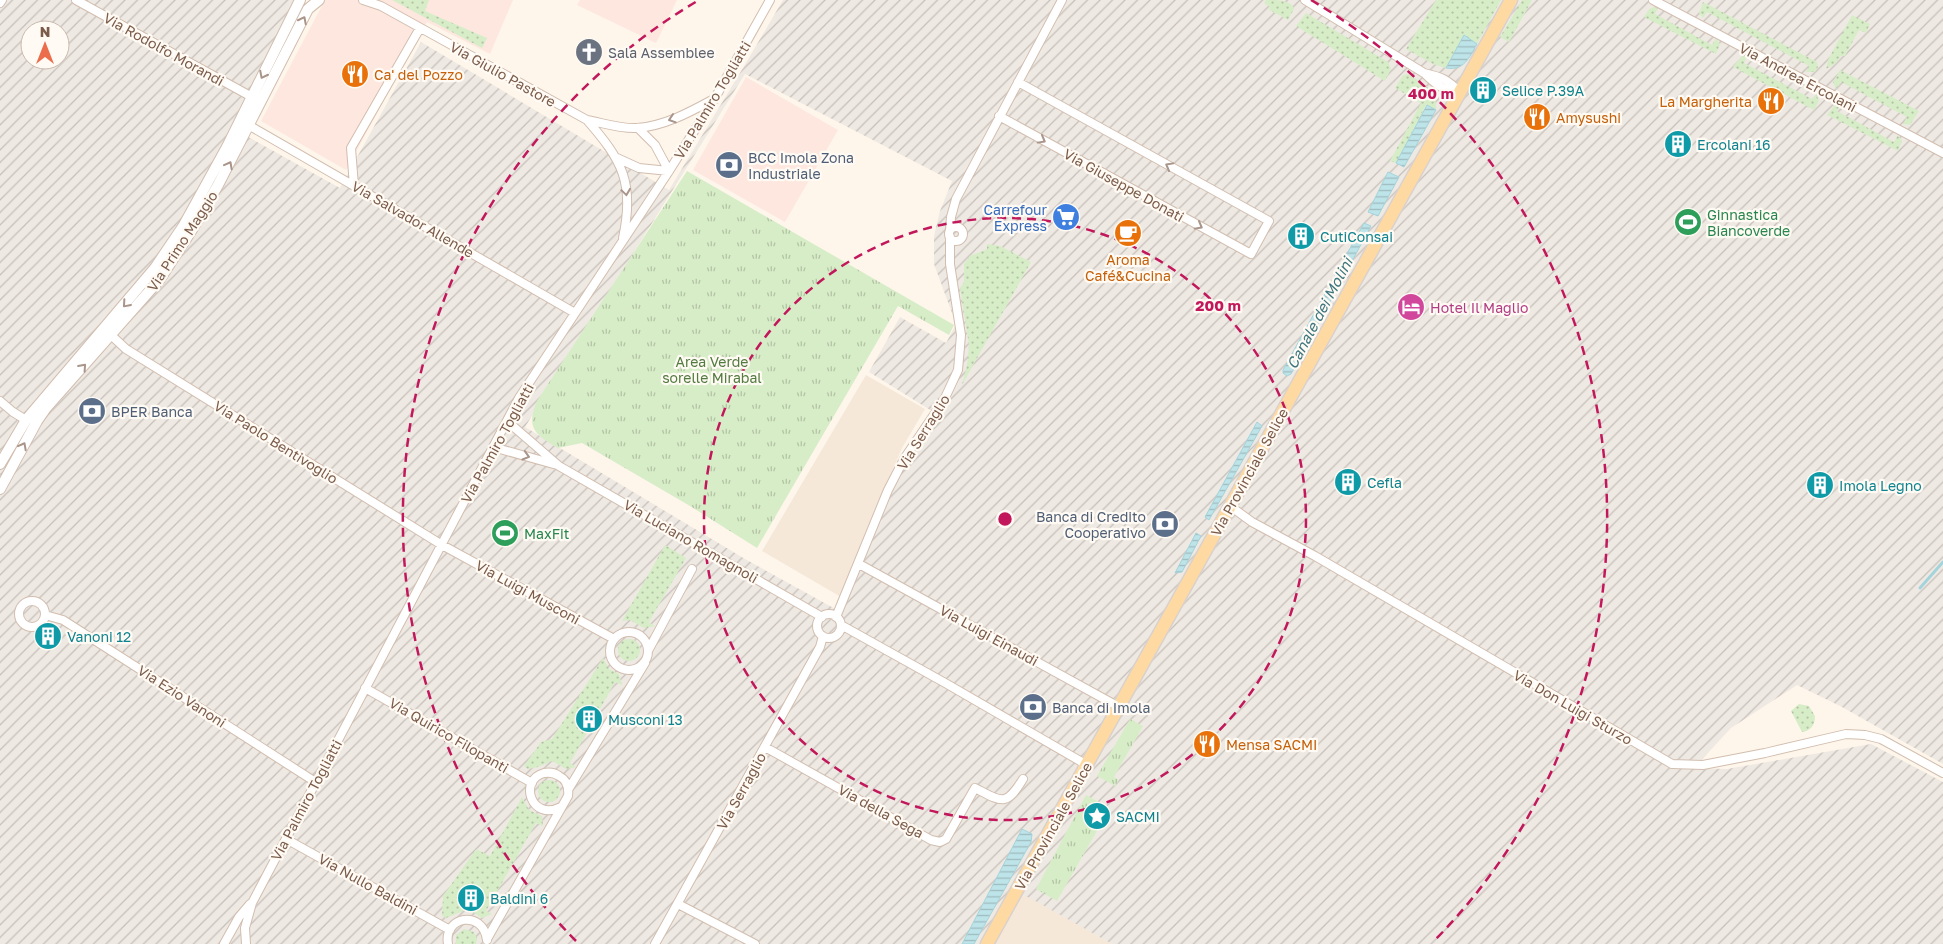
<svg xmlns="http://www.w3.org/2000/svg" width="1943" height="944" viewBox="0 0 1943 944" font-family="'Golos Text',sans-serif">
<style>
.residential{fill:#f6e8d9}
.commercial{fill:#fee7df}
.industrial{fill:url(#industrial-furrows);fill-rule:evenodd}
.grass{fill:url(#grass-dots)}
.park{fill:url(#park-tufts)}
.water{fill:url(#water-rules);stroke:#a3d4dc}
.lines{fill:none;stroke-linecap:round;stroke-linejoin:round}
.stream{stroke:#a3d4dc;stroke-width:3}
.minor-casing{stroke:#d2beaf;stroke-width:10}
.tertiary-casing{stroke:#d2beaf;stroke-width:12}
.primary-casing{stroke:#dad1cd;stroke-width:15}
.minor{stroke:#fff;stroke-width:8}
.tertiary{stroke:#fff;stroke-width:10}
.primary{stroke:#fedaa2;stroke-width:12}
.oneway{stroke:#a9958a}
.ring{fill:none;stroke:#c2185b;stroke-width:2.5;stroke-dasharray:9 6}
.labels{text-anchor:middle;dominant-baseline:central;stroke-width:4.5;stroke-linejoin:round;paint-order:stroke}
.street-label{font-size:14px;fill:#7b5c4b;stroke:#fffaf3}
.worship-label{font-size:14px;fill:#5b616d;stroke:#fffaf3;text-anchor:start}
.food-label{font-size:14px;fill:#c56008;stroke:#fffaf3;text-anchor:start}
.culture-label{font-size:14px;fill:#0d838f;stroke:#fffaf3;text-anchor:start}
.service-label{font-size:14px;fill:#4e5e75;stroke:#fffaf3;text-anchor:start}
.shop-label{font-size:14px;fill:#366cbe;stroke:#fffaf3;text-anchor:end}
.leisure-label{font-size:14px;fill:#27864d;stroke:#fffaf3;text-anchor:start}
.hotel-label{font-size:14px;fill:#b23c85;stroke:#fffaf3;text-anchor:start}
.park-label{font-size:14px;fill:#527b40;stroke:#fffaf3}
.water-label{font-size:15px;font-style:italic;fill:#3d7680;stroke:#fffaf3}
.centre{fill:#c2185b;stroke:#fffaf3;stroke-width:2.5}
.ring-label{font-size:15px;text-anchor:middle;font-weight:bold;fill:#c2185b;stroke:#fffaf3;stroke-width:4.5;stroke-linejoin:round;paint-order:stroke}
</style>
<defs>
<pattern id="industrial-furrows" width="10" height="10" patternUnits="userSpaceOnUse" patternTransform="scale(1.25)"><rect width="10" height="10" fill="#efe9e3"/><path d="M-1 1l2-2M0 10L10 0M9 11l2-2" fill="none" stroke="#c7c0ba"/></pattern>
<pattern id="grass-dots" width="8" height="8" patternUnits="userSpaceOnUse" patternTransform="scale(1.25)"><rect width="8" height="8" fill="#d7edc8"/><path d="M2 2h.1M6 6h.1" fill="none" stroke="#b3c3a4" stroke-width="1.8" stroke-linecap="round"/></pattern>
<pattern id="park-tufts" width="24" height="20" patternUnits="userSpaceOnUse" patternTransform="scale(1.25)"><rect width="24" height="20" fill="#d7edc8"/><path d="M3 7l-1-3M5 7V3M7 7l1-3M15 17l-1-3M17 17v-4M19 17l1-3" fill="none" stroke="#b3c3a4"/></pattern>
<pattern id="water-rules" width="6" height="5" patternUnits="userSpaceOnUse" patternTransform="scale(1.25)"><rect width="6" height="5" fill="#bde4e9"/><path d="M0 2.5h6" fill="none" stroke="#9fbcbf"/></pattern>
</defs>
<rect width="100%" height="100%" fill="#fef6eb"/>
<path class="residential" d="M866 375 925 409 902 448 853 563 866 573 853 604 762 551Z
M1019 893 1030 897 1112 944H990Z"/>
<path class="commercial" d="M325 0H513L490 54 427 22 346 170 261 121Z
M580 0H677L656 43 577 5Z
M746 77 838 130 785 222 693 170Z"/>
<path class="industrial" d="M0 0H301L232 128 340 188 421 42 669 190 743 68 783 0H1943V764L1842 707 1797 685 1731 728 1694 768 1727 769 1871 744 1943 782V944H1112L1030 898 1019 894 990 944H0ZM30 30H60V60H30ZM745 74 952 181 940 211 934 236V264L956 324 946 343 900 317 869 372 935 413 890 486 839 611 745 559 525 427Z"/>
<path class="grass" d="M392 0H429L425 11 487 38 482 48Z
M1266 0C1276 0 1292 0 1294 9L1288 20 1269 10 1270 7 1264 3Z
M1436 0H1501L1477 44 1464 35 1446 68 1433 64 1406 49Z
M1522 0H1532L1509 42 1500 37Z
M1703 2 1817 62 1818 67 1815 72H1806L1809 66 1707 12 1703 18 1699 13Z
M1654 7 1658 8 1655 14 1712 45 1716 38 1720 44 1716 54 1644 17 1649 9Z
M1306 13 1388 62 1391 69 1385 81 1296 26Z
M1852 15 1870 24 1866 33 1859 30 1845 56H1841L1836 63 1826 69 1828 60Z
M1742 56 1747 57 1744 63 1812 99 1816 94 1819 101 1814 110 1733 67Z
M1840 70 1919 111 1910 125 1903 124 1907 117 1841 82 1836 89 1833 82Z
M1408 74C1423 83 1438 91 1436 110L1426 105 1396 163 1390 161 1421 103 1395 88 1403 75Z
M1837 105H1840L1837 111 1894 142 1898 135 1902 141 1898 151 1827 115 1834 106Z
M987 244 1000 246 1031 262 962 385 967 365 969 345 960 288 964 282V264L970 256 987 249Z
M665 545 686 558 649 622 655 626 644 628 630 620 622 621Z
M618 650a11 11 0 1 1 22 0a11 11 0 1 1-22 0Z
M603 658 609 669 619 674 622 685 615 682 570 763 576 767 566 769 552 761 538 767 528 769 524 766 541 742 552 739Z
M1799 704 1809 706 1815 716C1815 725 1811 731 1802 732L1791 711Z
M538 791a11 11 0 1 1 22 0a11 11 0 1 1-22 0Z
M522 797 529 810 542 816 543 826 536 823 486 911 492 914 482 918 468 909 446 918 442 916 443 896 476 849 490 856Z
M464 929 474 932 477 938 476 944H456V935Z"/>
<path class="park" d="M687 171 954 325 949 335 898 306 757 548 690 506 582 443 558 448C536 435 525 428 537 401Z
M1130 719 1143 726 1114 777 1119 780 1115 786 1097 776Z
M1086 795 1110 808 1057 901 1036 889Z"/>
<path class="water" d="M1464 35 1477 44C1469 58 1464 71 1446 68Z
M1427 105 1436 110 1404 167 1396 163Z
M1388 172 1399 177 1378 216 1368 212Z
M1364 223 1371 226 1291 374 1287 376 1283 373V370Z
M1257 422 1262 426 1209 520 1205 517Z
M1196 533 1201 536 1182 572 1175 573Z
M1022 829 1032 834 1031 842 974 944H962Z"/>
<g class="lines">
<path class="stream" d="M1920 588 1943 562"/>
<g class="minor-casing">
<path id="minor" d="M76 0 252 97
M363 0 381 6 587 120C603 123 621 129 637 128 665 126 690 112 714 99
M1305 0 1424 73C1435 84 1443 90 1459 94
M1653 0 1943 153
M0 3 2 0
M1424 73C1441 77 1448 79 1460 93
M999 116 1251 254 1269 221 1018 82
M587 120C622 160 635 183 623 238
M250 126 575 313
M617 158 639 168 669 171 655 145 638 128
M354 186 351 148 420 28
M949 234a7 7 0 1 1 14 0a7 7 0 1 1-14 0Z
M950 230 951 217 956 199 1062 0
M112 336 126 349 442 545 614 639
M0 401 13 412 26 420
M507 421 559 466 822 617
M493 447 557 465
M1230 506 1252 522 1315 556 1672 764 1703 765 1765 753 1846 734 1865 735 1881 739 1943 773
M859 564 1119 707
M19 614a13 13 0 1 1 26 0a13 13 0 1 1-26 0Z
M817 626a12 12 0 1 1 24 0a12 12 0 1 1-24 0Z
M45 615 63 620 317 783
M836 617 888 490 904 459 944 400 958 370 961 335 950 264V237
M841 625 947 684 1087 765
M610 651a19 19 0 1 1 38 0a19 19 0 1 1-38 0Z
M649 649 692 569
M365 688 532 783
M765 747 931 840 940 842 946 839 975 788C1002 802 1006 807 1023 779
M568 790 645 663
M286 839 450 930
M678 904 755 944
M487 939 568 796C569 788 567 780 559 776 555 773 550 772 544 773 518 780 531 822 561 807
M224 944 239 917 250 904
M246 944 245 928 252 903 519 398 669 171 715 98 770 0
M448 944C443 916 483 909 487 940
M655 944 820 647 823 636"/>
</g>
<g class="tertiary-casing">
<path id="tertiary" d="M0 464 26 420 155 268 184 225 227 147 300 0
M0 489 37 421 46 408 160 279 193 228 218 185 308 9 319 0"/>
</g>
<g class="primary-casing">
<path id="primary" d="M987 944 1511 0"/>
</g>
<use href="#minor" class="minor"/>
<use href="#tertiary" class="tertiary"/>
<use href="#primary" class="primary"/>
</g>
<defs><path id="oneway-chevron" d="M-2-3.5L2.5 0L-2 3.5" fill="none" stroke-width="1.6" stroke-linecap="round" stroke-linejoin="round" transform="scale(1.25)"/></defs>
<g class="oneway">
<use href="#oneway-chevron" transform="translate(303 20) rotate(-63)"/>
<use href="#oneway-chevron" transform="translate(263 75) rotate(117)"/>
<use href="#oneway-chevron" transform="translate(672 119) rotate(162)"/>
<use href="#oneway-chevron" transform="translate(1042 140) rotate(29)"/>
<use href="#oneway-chevron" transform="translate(229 165) rotate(-62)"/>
<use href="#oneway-chevron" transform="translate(1169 166) rotate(-151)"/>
<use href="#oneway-chevron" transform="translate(626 192) rotate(82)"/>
<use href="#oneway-chevron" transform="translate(1199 226) rotate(29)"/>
<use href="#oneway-chevron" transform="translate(126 304) rotate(131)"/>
<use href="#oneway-chevron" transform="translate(83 367) rotate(-48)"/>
<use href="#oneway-chevron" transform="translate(23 446) rotate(-62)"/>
<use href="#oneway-chevron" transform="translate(526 456) rotate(16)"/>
</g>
<g class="ring">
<circle cx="1005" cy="519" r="301"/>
<path d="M576 941A602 602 0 0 1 699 0M1311 0A602 602 0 0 1 1434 941"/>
</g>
<defs>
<g id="church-disc" transform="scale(1.4375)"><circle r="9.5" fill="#6b7280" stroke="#fffaf3"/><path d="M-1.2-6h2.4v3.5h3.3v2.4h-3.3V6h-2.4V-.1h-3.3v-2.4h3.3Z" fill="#fff"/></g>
<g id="restaurant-disc" transform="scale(1.4375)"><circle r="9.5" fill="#e8710a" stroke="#fffaf3"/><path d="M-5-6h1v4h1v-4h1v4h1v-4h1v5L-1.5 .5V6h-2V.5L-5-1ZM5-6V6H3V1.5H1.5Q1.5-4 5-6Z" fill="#fff"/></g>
<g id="building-disc" transform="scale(1.4375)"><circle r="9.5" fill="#0f9aa8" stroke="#fffaf3"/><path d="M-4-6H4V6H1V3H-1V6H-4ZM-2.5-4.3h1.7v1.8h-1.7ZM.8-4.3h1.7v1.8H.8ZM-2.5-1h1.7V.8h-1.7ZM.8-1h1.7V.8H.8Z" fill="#fff"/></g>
<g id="bank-disc" transform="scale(1.4375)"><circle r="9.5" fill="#5c6f8a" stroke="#fffaf3"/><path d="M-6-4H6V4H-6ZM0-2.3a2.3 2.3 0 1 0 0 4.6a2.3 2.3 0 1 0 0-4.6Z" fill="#fff"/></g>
<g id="supermarket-disc" transform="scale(1.4375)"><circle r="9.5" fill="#3f7fe0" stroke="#fffaf3"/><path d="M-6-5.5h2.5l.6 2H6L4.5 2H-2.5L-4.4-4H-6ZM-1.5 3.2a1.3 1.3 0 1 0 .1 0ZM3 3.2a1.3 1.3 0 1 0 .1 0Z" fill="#fff"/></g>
<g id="stadium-disc" transform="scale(1.4375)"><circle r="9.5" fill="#2e9e5b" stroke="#fffaf3"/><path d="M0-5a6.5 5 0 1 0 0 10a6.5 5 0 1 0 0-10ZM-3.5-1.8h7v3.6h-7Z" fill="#fff"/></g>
<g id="cafe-disc" transform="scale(1.4375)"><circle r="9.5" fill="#e8710a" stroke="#fffaf3"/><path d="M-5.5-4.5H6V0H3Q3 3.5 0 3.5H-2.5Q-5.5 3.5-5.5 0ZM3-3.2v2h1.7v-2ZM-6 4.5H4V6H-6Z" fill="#fff"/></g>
<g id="hotel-disc" transform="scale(1.4375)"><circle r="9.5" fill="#d1479c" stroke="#fffaf3"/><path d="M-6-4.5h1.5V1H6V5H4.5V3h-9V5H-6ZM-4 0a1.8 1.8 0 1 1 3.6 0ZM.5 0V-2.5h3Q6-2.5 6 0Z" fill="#fff"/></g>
<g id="sight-disc" transform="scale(1.4375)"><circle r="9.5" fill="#0f9aa8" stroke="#fffaf3"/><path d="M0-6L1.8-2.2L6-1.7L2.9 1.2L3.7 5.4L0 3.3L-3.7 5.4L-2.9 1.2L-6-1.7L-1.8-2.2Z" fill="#fff"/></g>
</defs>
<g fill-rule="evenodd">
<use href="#church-disc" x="589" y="52"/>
<use href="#restaurant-disc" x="355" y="74"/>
<use href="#building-disc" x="1483" y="90"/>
<use href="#restaurant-disc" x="1771" y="101"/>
<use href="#restaurant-disc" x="1537" y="117"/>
<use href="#building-disc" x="1678" y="144"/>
<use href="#bank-disc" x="729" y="165"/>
<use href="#supermarket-disc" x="1066" y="217"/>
<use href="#stadium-disc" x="1688" y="222"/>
<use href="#cafe-disc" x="1128" y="233"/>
<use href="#building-disc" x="1301" y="236"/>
<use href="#hotel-disc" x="1411" y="307"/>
<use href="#bank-disc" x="92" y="411"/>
<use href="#building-disc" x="1348" y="482"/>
<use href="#building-disc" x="1820" y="485"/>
<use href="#bank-disc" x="1165" y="524"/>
<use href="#stadium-disc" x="505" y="533"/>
<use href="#building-disc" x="48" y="636"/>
<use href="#bank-disc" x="1033" y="707"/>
<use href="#building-disc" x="589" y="719"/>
<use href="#restaurant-disc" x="1207" y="744"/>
<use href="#sight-disc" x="1097" y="816"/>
<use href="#building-disc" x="471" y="898"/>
</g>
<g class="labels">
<g class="street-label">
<text transform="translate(164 49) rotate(29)">Via Rodolfo Morandi</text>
<text transform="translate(503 74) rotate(29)">Via Giulio Pastore</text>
<text transform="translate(1798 77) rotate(28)">Via Andrea Ercolani</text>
<text transform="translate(712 100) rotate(-59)">Via Palmiro Togliatti</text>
<text transform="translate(1124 185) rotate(29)">Via Giuseppe Donati</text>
<text transform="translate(413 219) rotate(30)">Via Salvador Allende</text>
<text transform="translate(182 241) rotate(-57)">Via Primo Maggio</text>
<text transform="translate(923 432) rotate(-58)">Via Serraglio</text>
<text transform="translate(276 442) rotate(32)">Via Paolo Bentivoglio</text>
<text transform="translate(497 443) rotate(-61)">Via Palmiro Togliatti</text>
<text transform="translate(1249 472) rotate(-61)">Via Provinciale Selice</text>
<text transform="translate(691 541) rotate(30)">Via Luciano Romagnoli</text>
<text transform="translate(528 592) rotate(29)">Via Luigi Musconi</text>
<text transform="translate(989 635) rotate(29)">Via Luigi Einaudi</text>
<text transform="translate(182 696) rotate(33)">Via Ezio Vanoni</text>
<text transform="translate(1573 707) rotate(30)">Via Don Luigi Sturzo</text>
<text transform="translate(449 735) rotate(30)">Via Quirico Filopanti</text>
<text transform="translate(741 791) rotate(-61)">Via Serraglio</text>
<text transform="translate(306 800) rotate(-62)">Via Palmiro Togliatti</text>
<text transform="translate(881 811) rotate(29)">Via della Sega</text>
<text transform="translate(1053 826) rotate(-61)">Via Provinciale Selice</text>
<text transform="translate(368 884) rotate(29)">Via Nullo Baldini</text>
</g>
<g class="worship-label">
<text x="608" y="52">Sala Assemblee</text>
</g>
<g class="food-label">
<text x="374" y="74">Ca' del Pozzo</text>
<text x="1752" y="101" text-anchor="end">La Margherita</text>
<text x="1556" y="117">Amysushi</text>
<text x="1128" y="259" text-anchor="middle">Aroma<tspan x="1128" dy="16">Café&amp;Cucina</tspan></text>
<text x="1226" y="744">Mensa SACMI</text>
</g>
<g class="culture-label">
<text x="1502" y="90">Selice P.39A</text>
<text x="1697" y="144">Ercolani 16</text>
<text x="1320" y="236">CutiConsai</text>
<text x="1367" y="482">Cefla</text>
<text x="1839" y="485">Imola Legno</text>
<text x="67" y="636">Vanoni 12</text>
<text x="608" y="719">Musconi 13</text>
<text x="1116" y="816">SACMI</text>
<text x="490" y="898">Baldini 6</text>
</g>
<g class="service-label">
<text x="748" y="157">BCC Imola Zona<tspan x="748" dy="16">Industriale</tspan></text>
<text x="111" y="411">BPER Banca</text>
<text x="1146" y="516" text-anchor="end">Banca di Credito<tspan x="1146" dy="16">Cooperativo</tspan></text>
<text x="1052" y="707">Banca di Imola</text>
</g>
<g class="shop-label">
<text x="1047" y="209">Carrefour<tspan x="1047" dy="16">Express</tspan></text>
</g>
<g class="leisure-label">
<text x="1707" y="214">Ginnastica<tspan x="1707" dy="16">Biancoverde</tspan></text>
<text x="524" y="533">MaxFit</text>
</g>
<g class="hotel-label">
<text x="1430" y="307">Hotel Il Maglio</text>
</g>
<g class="park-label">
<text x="712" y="361">Area Verde<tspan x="712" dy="16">sorelle Mirabal</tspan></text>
</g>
<g class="water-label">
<text transform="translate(1319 313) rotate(-62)">Canale dei Molini</text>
</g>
</g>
<circle cx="1005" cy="519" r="8" class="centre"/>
<g class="ring-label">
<text x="1431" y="99">400 m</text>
<text x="1218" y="311">200 m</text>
</g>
<g transform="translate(45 45)"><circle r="24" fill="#fffaf3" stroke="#cabbb0"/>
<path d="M0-4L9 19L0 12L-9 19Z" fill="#ec6d4c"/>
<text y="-8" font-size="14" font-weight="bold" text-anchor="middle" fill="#7b5c4b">N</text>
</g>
</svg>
